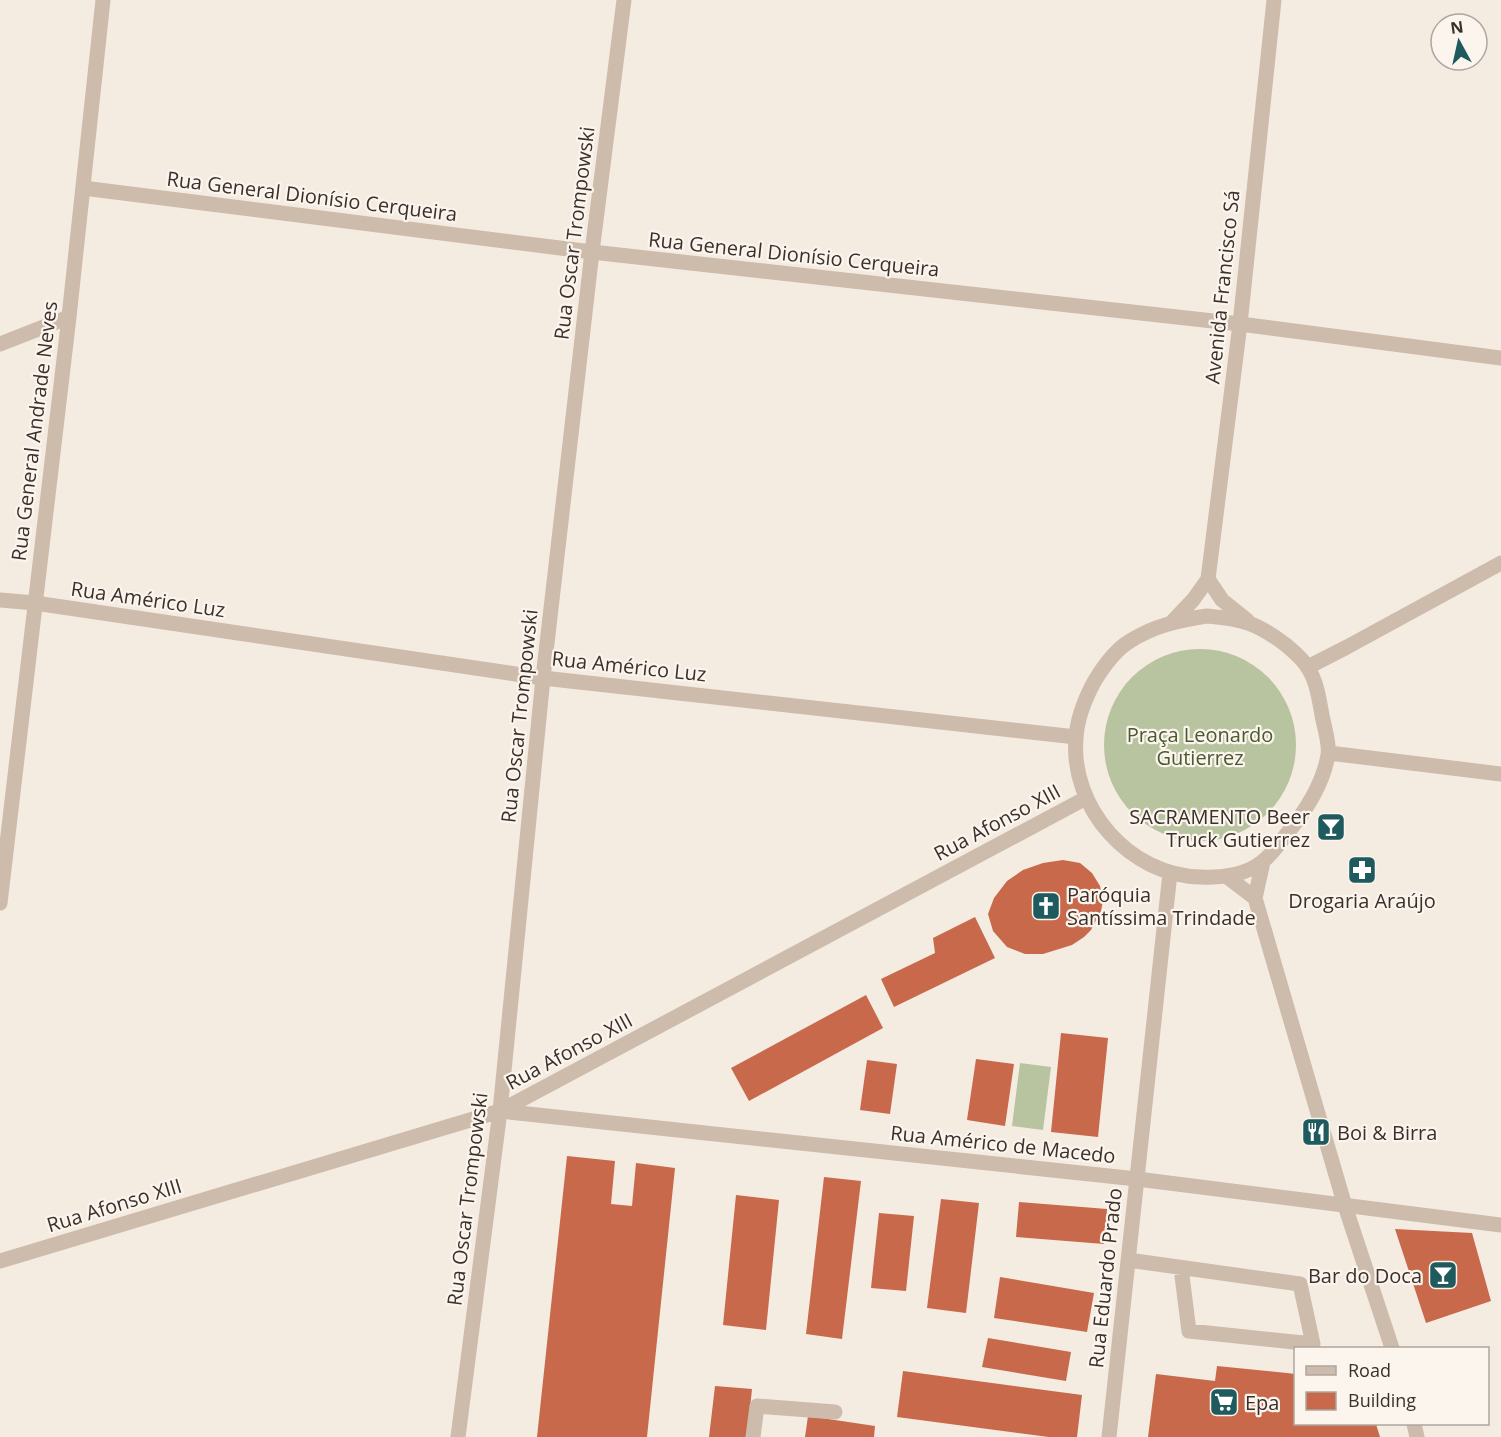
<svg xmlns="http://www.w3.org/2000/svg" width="1501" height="1437" viewBox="0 0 1501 1437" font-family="'Open Sans',sans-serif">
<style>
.green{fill:#b8c4a0}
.building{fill:#c8694b}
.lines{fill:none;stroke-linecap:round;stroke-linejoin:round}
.minor{stroke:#cdbbac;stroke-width:15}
.labels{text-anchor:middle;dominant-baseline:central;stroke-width:4.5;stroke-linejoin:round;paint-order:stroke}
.street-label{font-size:20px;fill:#3b302b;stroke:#fbf5ee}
.park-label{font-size:20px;fill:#4a5a2e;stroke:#fbf5ee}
.poi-label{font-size:20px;fill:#3b302b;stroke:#fbf5ee;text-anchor:start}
</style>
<rect width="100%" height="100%" fill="#f4ebe1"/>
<path class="green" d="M1104 745a96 96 0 1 1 192 0a96 96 0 1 1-192 0Z
M1020 1063 1051 1067 1043 1130 1012 1126Z"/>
<path class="building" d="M1063 860 1080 863 1092 873 1100 886 1103 901 1101 911 1091 930 1084 937 1072 945 1043 954H1025L1007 947 993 931 988 914 994 898 1007 881 1023 870 1043 863Z
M975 917 995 958 894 1007 881 979 935 953 933 938Z
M866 995 883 1028 749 1101 731 1068Z
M1061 1033 1108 1038 1098 1137 1051 1132Z
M976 1059 1014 1064 1005 1126 967 1120Z
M867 1060 897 1064 890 1114 860 1110Z
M567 1156 615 1161 611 1204 632 1206 636 1163 675 1168 647 1437H537Z
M824 1177 861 1181 842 1339 806 1334Z
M736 1195 779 1200 766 1330 723 1325Z
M941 1199 979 1203 966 1313 927 1308Z
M1019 1202 1107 1209 1104 1244 1016 1237Z
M879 1213 914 1216 906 1291 871 1288Z
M1395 1229 1472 1233 1491 1301 1426 1323Z
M1000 1277 1094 1293 1087 1332 994 1318Z
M988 1338 1071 1352 1066 1381 982 1367Z
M1217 1366 1296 1374V1424H1376L1380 1437H1148L1156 1374 1215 1381Z
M903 1371 1082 1395 1077 1437H1049L897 1417Z
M715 1386 752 1389 747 1437H709Z
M808 1416 875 1426 874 1437H805Z"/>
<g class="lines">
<path class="minor" d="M83 188 592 252 1240 324 1501 358
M0 344 69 317
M1208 579 1222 600 1247 620
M0 600 35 603 543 678 1076 737
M1207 616C1243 619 1257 623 1286 645 1293 651 1303 659 1308 668 1317 682 1319 699 1322 715 1324 727 1330 744 1328 755 1323 784 1307 809 1289 831 1281 841 1272 855 1262 862 1246 875 1221 878 1201 877 1130 876 1070 808 1076 738 1077 718 1085 699 1094 682 1103 667 1115 650 1130 641 1154 626 1179 620 1207 616Z
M1173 621 1193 600 1208 579 1240 324 1274 0
M1308 667 1347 647 1501 563
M1329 753 1501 774
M1263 862 1255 898 1345 1206 1392 1348
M1226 876 1255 898
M0 903 69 317 103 0
M500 1111 1137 1179 1501 1225
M1128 1260 1300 1284 1313 1344 1189 1331 1181 1268
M0 1261 500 1111 1086 798
M1414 1424 1417 1437
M458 1437 500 1111 543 678 592 252 624 0
M753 1437 757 1406 835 1412
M1109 1437 1170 873"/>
</g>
<defs>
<g id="bar-square" transform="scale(1.5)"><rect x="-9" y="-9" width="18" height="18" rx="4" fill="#1f5a5e" stroke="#fbf5ee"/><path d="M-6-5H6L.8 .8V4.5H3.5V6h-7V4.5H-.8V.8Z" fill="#fff"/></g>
<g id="pharmacy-square" transform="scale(1.5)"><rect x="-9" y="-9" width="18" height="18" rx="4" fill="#1f5a5e" stroke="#fbf5ee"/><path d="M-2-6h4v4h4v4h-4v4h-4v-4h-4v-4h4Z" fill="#fff"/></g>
<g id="church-square" transform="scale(1.5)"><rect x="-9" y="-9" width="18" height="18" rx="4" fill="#1f5a5e" stroke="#fbf5ee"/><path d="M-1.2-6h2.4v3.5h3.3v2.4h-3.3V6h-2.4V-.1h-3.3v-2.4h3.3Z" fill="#fff"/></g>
<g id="restaurant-square" transform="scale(1.5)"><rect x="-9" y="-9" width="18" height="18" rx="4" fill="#1f5a5e" stroke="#fbf5ee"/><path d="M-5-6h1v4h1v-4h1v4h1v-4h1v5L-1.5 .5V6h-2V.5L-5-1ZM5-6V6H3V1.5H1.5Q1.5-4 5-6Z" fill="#fff"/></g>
<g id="supermarket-square" transform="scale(1.5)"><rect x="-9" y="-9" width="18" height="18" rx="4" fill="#1f5a5e" stroke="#fbf5ee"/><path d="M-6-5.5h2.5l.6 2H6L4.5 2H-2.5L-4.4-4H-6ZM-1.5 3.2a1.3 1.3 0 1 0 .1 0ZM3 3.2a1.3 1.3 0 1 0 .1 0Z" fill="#fff"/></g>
</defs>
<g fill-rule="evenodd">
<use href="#bar-square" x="1331" y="827"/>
<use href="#pharmacy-square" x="1362" y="870"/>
<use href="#church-square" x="1046" y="906"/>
<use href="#restaurant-square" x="1316" y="1132"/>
<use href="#bar-square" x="1443" y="1275"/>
<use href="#supermarket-square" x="1224" y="1402"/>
</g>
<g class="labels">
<g class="street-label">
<text transform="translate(312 196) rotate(7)">Rua General Dionísio Cerqueira</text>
<text transform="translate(574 233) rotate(-83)">Rua Oscar Trompowski</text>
<text transform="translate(794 254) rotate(6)">Rua General Dionísio Cerqueira</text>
<text transform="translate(1222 287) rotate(-84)">Avenida Francisco Sá</text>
<text transform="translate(34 431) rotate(-83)">Rua General Andrade Neves</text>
<text transform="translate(148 599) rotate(8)">Rua Américo Luz</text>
<text transform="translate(629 666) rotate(6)">Rua Américo Luz</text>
<text transform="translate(519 716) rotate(-84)">Rua Oscar Trompowski</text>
<text transform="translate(997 822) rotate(-28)">Rua Afonso XIII</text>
<text transform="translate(569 1051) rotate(-28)">Rua Afonso XIII</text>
<text transform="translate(1003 1144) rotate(6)">Rua Américo de Macedo</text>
<text transform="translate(467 1199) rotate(-83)">Rua Oscar Trompowski</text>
<text transform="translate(114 1205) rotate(-17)">Rua Afonso XIII</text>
<text transform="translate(1105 1278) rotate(-84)">Rua Eduardo Prado</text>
</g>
<g class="park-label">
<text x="1200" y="734">Praça Leonardo<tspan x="1200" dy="23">Gutierrez</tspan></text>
</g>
<g class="poi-label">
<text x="1310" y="816" text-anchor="end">SACRAMENTO Beer<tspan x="1310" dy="23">Truck Gutierrez</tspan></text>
<text x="1067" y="894">Paróquia<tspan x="1067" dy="23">Santíssima Trindade</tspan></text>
<text x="1362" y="900" text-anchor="middle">Drogaria Araújo</text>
<text x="1337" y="1132">Boi &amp; Birra</text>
<text x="1422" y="1275" text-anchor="end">Bar do Doca</text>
<text x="1245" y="1402">Epa</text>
</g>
</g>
<rect x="1294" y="1347" width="195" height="78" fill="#fbf5ee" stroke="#aea6a0" stroke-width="1.5"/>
<rect x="1306" y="1366" width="30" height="9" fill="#cdbbac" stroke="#aea6a0" stroke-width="1.5"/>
<text x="1348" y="1377" font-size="18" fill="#3b302b">Road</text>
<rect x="1306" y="1392" width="30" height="18" fill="#c8694b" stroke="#aea6a0" stroke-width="1.5"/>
<text x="1348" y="1407" font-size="18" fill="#3b302b">Building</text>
<g transform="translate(1459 42) rotate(352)"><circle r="28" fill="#fbf5ee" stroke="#aea6a0" stroke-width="1.5"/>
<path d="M0-4.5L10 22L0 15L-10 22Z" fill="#1f5a5e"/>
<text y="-9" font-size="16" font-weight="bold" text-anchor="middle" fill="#3b302b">N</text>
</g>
</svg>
